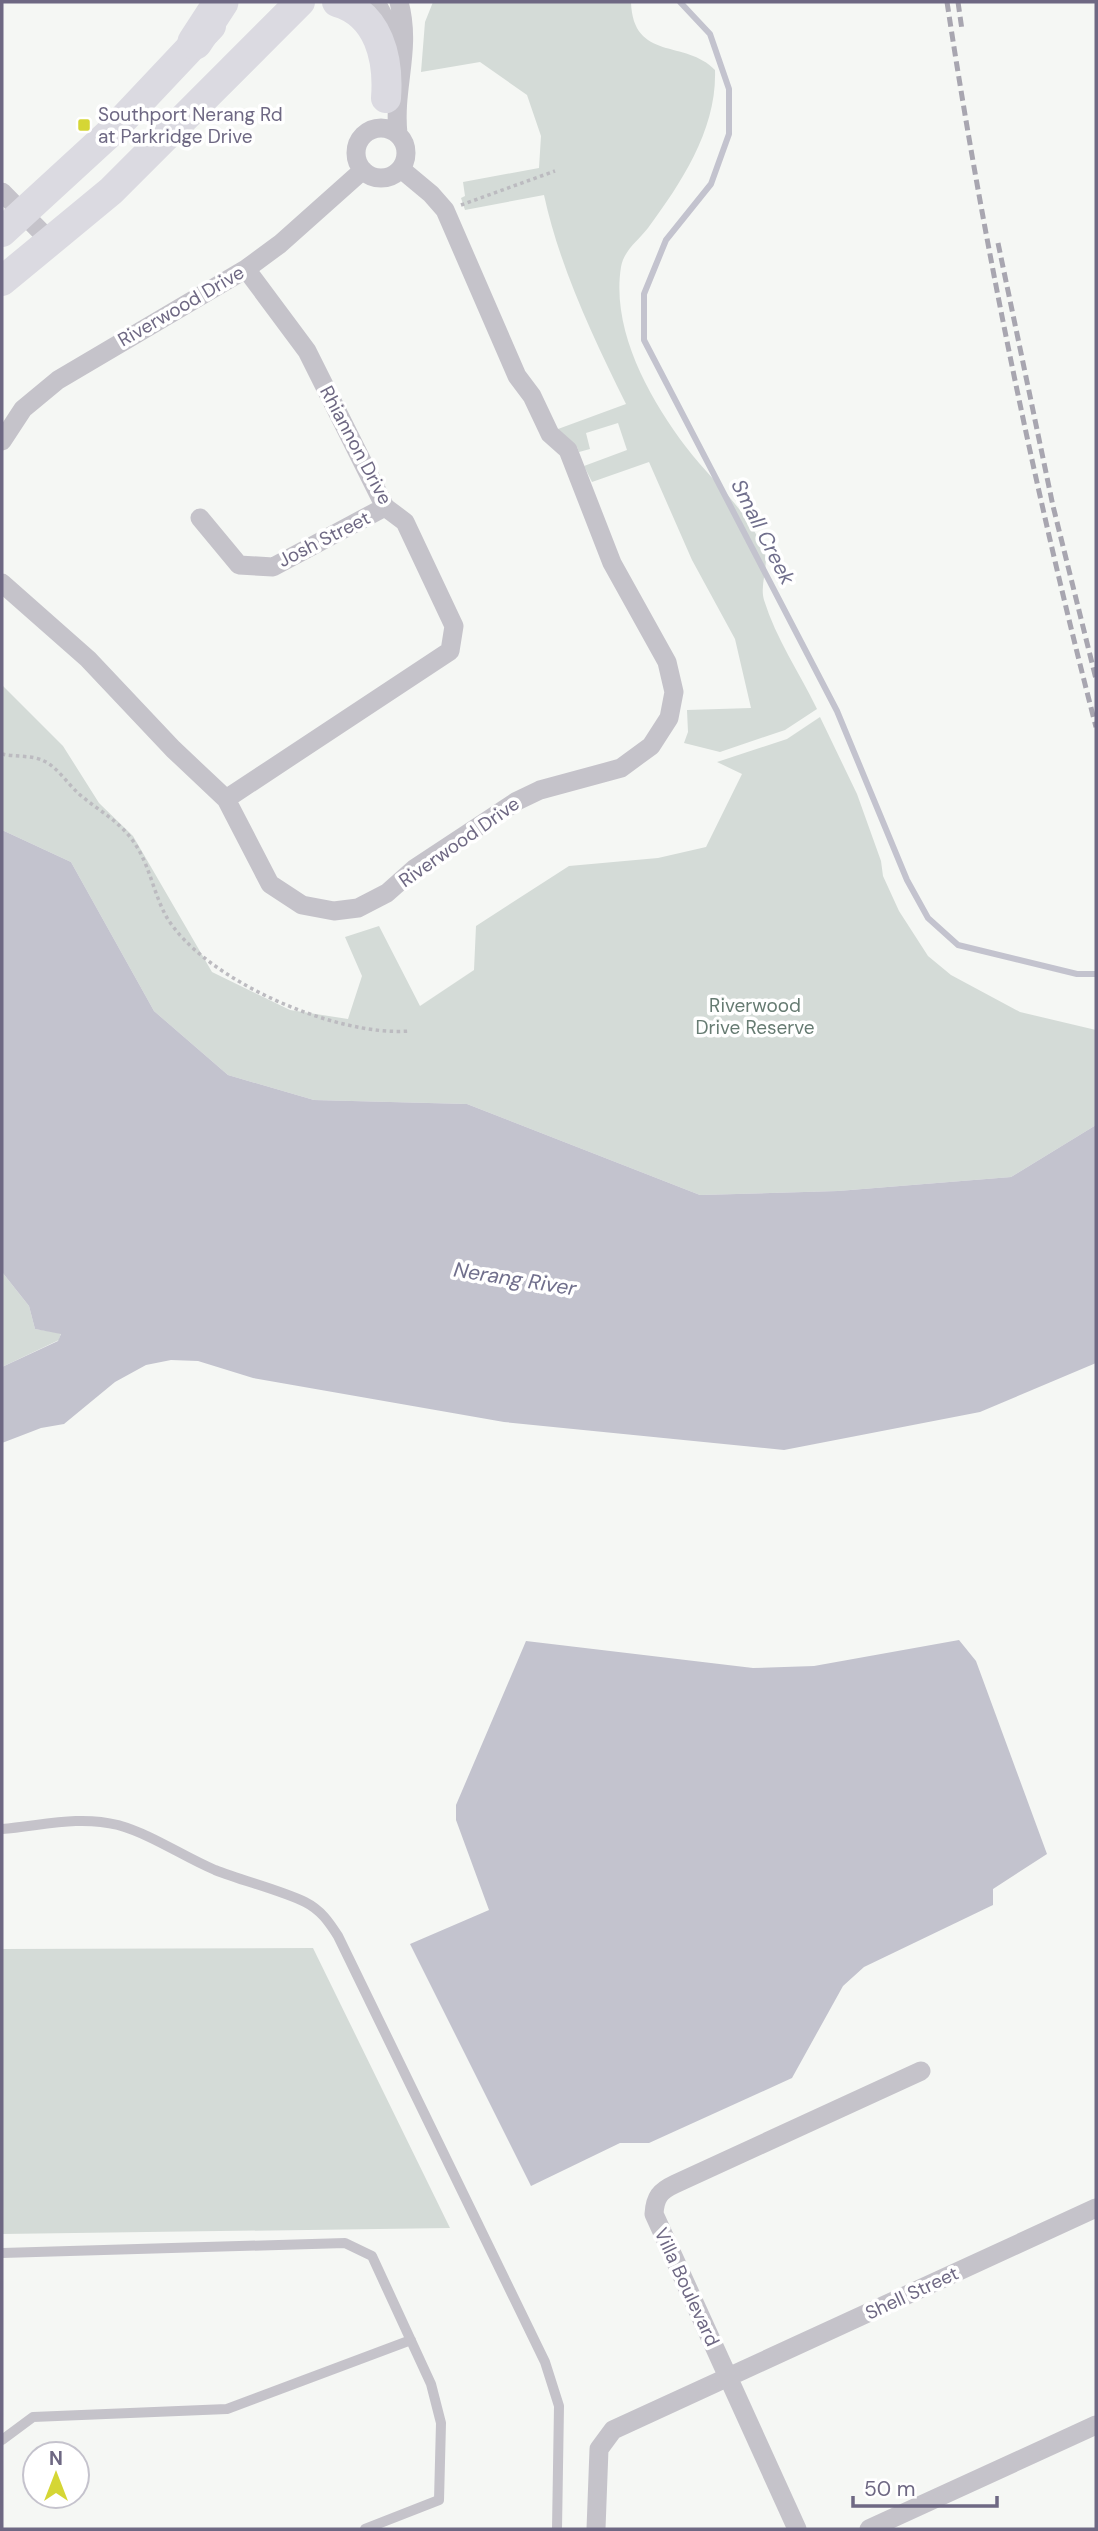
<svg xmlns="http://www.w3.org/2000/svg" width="1098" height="2531" viewBox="0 0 1098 2531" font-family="'DM Sans',sans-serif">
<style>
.green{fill:#d4dbd7}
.water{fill:#c3c3ce}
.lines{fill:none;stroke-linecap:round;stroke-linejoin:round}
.stream{stroke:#c3c3ce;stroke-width:6}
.path{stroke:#bcbbc0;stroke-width:3.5;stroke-dasharray:3.5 3.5;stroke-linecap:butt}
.lane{stroke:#c5c3ca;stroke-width:10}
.street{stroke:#c5c3ca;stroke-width:19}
.primary{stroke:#dbdae1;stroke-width:30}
.highway{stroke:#dbdae1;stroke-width:35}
.rail{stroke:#a8a6b0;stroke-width:5;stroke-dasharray:10 5;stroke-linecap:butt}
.poi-dot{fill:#d5d635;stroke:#fff;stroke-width:2.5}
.labels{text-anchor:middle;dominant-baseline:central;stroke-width:7;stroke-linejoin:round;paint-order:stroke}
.poi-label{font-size:19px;fill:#6e6883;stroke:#fff;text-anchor:start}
.street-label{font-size:19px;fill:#6e6883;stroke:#fff}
.park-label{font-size:19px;fill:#667b72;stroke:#fff}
.water-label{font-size:21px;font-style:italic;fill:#706f8c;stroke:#fff}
</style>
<rect width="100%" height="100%" fill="#f5f7f4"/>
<path class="green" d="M433 2H631C633 62 686 39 715 70 717 129 682 182 648 228 638 241 624 250 621 267 611 330 649 398 686 447 712 481 745 507 763 548 771 565 759 582 764 600 776 639 799 672 817 709L785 730 720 752 684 743 688 732 687 710 751 708 735 639 692 560 649 462 592 482 584 466 627 450 618 423 586 433 590 449 579 452 577 447 558 429 626 404C593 337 560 268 544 195L465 210 461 198 465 196 463 182 539 168 541 136 527 95 480 62 421 72 425 22Z
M2 685 63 746 99 803 133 836 212 972 290 1010 348 1019 362 976 345 937 379 926 420 1006 474 970 476 926 569 866 658 858 706 847 742 774 717 762 787 739 820 717 857 794 881 861 883 876 899 911 928 956 951 975 1020 1012 1096 1030V1125L1011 1177 838 1191 700 1195 467 1104 314 1100 228 1075 154 1011 71 862 2 830Z
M2 1272 29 1306 35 1329 61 1333 59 1340 2 1367Z
M313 1948 450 2228 2 2234V1949Z"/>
<path class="water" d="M2 830 71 862 154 1011 228 1075 314 1100 467 1104 700 1195 838 1191 1011 1177 1096 1125V1363L980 1412 784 1450 504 1422 253 1378 198 1361 171 1360 146 1365 115 1382 64 1424 41 1428 2 1443V1367L58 1341 61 1334 35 1329 29 1306 2 1272Z
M959 1640 976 1661 1047 1854 993 1889V1905L864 1967 843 1986 792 2078 649 2143H620L531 2186 410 1944 489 1910 456 1820V1805L526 1641 753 1668 814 1666Z"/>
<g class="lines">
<path class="stream" d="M680 2 710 34 729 89V134L711 184 666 240 644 294V340L837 711 907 880 928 918 958 945 1077 974H1096"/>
<path class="path" d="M461 205 555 171
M2 754C14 757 33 755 44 761 57 767 68 784 79 794 100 812 122 822 137 847 150 868 154 894 166 916 203 980 337 1037 409 1031"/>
<path class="lane" d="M2 1829C41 1826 78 1815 118 1825 153 1835 182 1856 215 1870 243 1881 280 1890 305 1902 321 1910 329 1922 338 1936L545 2362 559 2406 557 2529
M2 2253 345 2243 372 2256 431 2384 441 2423 439 2500 365 2529
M2 2440 33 2417 227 2409 411 2340"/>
<path class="street" d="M376 2 385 19 391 49
M356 153a25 25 0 1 1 50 0a25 25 0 1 1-50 0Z
M398 134C393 87 412 49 399 2
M2 192 52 243
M2 441 23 409 58 380 246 269 280 244 363 170
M200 518 239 565 273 567 385 507
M2 583 88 659 173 749 226 799 270 884 302 905 334 911 358 908 387 893 414 869 517 801 540 790 621 768 651 746 669 718 674 692 667 662 612 563 568 450 550 434 532 396 517 376 445 210 431 194 401 169
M226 799 450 651 454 626 405 522 385 507 307 351 246 269
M596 2529 599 2449 613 2430 1096 2208
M797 2529 654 2214C655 2197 660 2191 675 2184L921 2071
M869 2529 1096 2425"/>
<path class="primary" d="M337 2C379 14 389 59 386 98
M2 232 112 131 211 26
M2 281 111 191 300 2"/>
<path class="highway" d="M195 42 221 2"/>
<path class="rail" d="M947 2C984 246 1034 488 1096 727
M958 2 962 30
M998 243 1053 506 1096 679"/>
</g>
<rect class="poi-dot" x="77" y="118" width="14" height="14" rx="3.5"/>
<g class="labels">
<g class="poi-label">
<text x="98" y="114">Southport Nerang Rd<tspan x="98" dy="22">at Parkridge Drive</tspan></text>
</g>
<g class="street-label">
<text transform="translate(181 306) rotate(-30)">Riverwood Drive</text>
<text transform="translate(356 445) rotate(62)">Rhiannon Drive</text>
<text transform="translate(324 539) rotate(-27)">Josh Street</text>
<text transform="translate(459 842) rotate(-35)">Riverwood Drive</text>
<text transform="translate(687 2287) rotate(65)">Villa Boulevard</text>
<text transform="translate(912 2293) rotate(-25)">Shell Street</text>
</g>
<g class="park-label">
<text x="755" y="1005">Riverwood<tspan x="755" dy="22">Drive Reserve</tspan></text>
</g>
<g class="water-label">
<text transform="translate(763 532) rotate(63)">Small Creek</text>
<text transform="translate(515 1279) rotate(9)">Nerang River</text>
</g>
</g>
<rect width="1098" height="2531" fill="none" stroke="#6e6883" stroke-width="7"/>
<g transform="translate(56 2475)"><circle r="33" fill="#ffffff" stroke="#c5c3cd" stroke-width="2"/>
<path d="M0-5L12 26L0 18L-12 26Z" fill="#d5d635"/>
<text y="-10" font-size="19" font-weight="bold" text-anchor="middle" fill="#6e6883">N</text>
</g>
<path d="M853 2496v10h144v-10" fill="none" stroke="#6e6883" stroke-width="3.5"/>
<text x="864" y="2496" font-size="21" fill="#6e6883" stroke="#ffffff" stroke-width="5" paint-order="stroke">50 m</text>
</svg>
